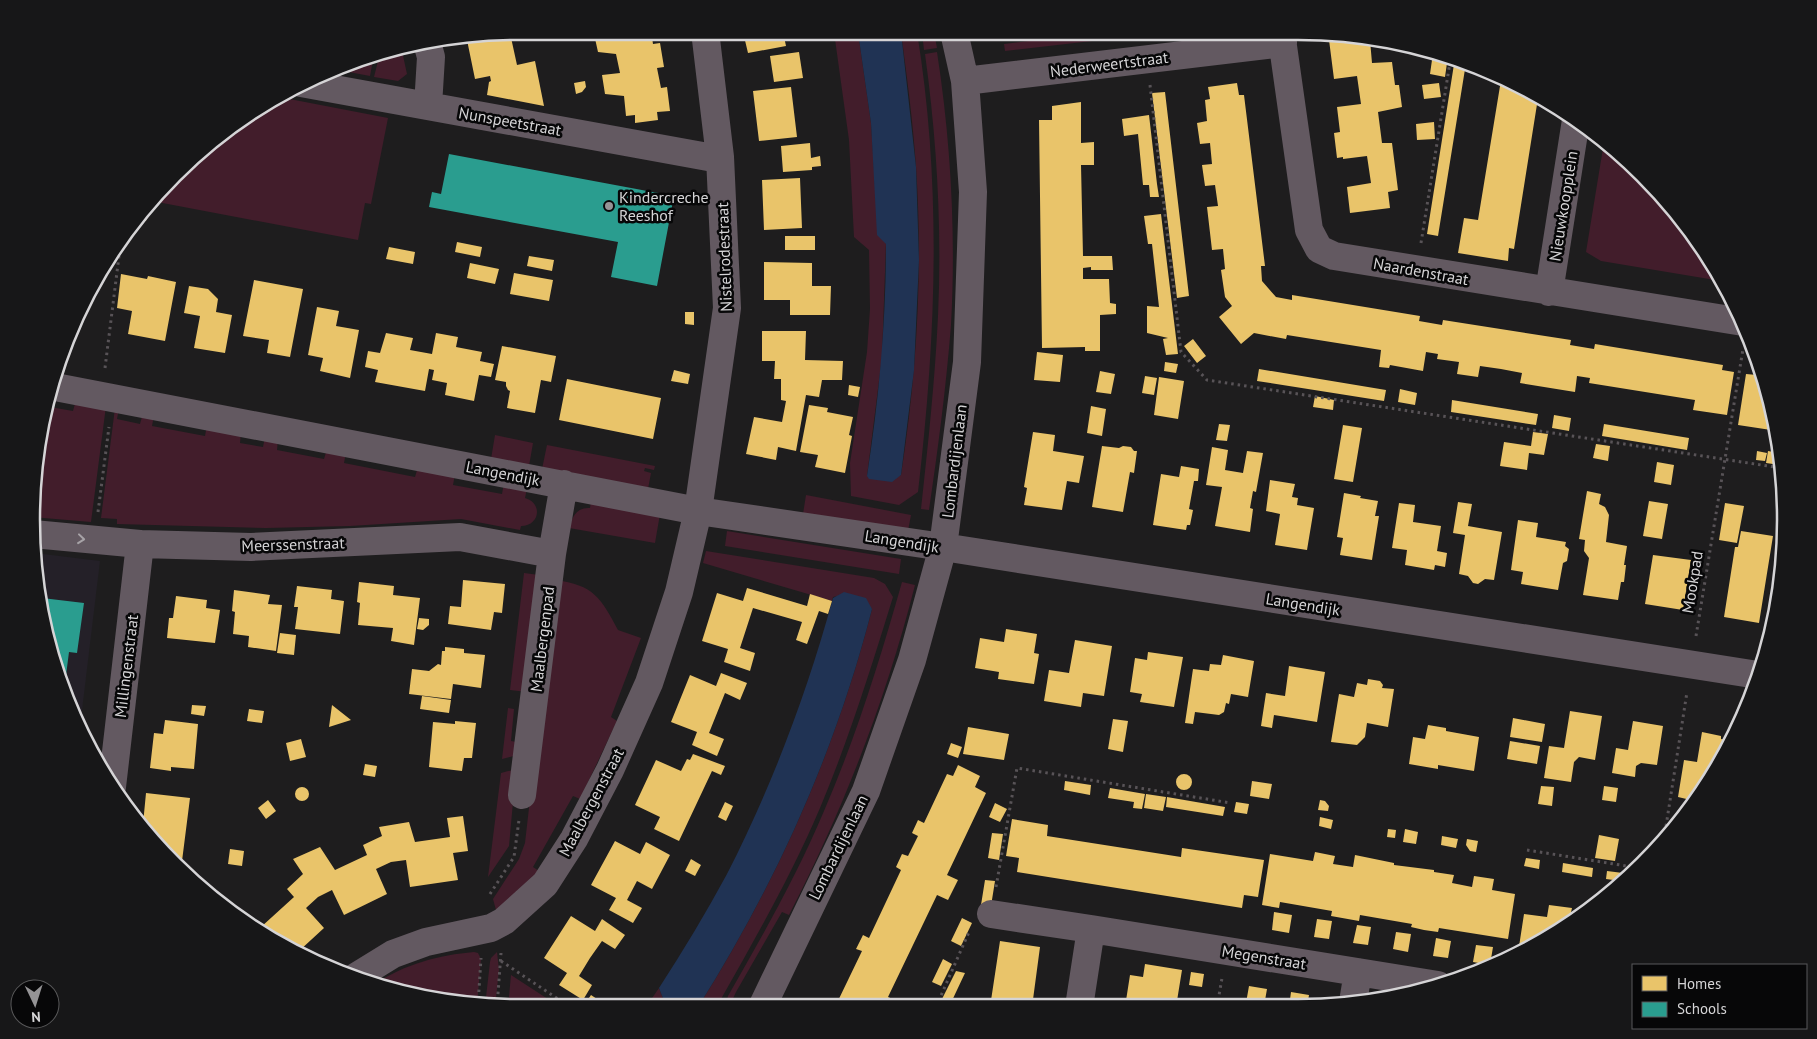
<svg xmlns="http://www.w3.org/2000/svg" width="1817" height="1039" viewBox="0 0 1817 1039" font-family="'PT Sans',sans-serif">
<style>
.built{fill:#242028}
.green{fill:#421d2b}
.water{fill:#203354}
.homes{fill:#e9c46a}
.schools{fill:#2a9d8f}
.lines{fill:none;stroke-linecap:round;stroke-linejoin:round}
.path{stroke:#585357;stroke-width:3;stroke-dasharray:2.5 4;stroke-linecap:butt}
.minor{stroke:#635961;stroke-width:28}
.oneway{stroke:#a7a3a7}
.poi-dot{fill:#959496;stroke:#070708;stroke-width:2}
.labels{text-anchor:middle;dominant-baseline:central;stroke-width:5;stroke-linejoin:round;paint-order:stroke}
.street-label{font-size:16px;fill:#d5d4d6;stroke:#070708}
.poi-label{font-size:16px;fill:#d5d4d6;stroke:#070708;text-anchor:start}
.rim{fill:none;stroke:#d5d4d6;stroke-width:2.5}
</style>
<rect width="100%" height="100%" fill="#1e1d1e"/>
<path class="built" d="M35 553 100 561 80 727 57 677 41 614Z"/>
<path class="green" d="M834 32H858L871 123 876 201 886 244 882 357 867 476 889 481 901 475C917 373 923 270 916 167 913 121 907 78 901 32H917C942 186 936 338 918 492L899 505 851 496 850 463 867 352 870 309 869 250 854 237 849 140Z
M922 32H934L937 48 924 50Z
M1105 32H1127V37L1005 51 1004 44Z
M402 51 407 74 398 81 374 77 378 61 376 55Z
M937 52C951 142 956 235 951 325 946 388 938 449 929 510L921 509C928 445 935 380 938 316 942 228 937 141 925 54Z
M372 56 373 60 370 76 333 69 363 57Z
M279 97 388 118 371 204 365 203 358 240 152 201 174 174 222 132Z
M1604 142 1643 174 1703 248 1721 281 1601 261 1586 252Z
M48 395H51L50 407 73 411 76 400 106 406 91 522 32 517Z
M115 408H119L117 419 140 424 143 413 154 415 152 426 205 436 207 425 241 432 240 443 263 447 265 437 278 439 277 450 324 459 327 449 346 452 344 463 415 477 418 467 455 474 453 485 502 494 504 483 527 488 525 498C543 503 540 526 521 526L520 530 461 519 350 526 266 528 117 524V519L101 518Z
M495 435 533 443 529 466 491 459Z
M547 445 655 466 654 470 645 468 644 471 651 473 648 489 542 469Z
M806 495 911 515 908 531 803 514Z
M591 501 660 514 655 543 569 528C572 517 577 507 590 508Z
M727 531 901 559 899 574 725 546Z
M706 551 874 578 885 584 893 597C871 668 849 739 820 808 792 874 756 937 721 999L720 1007H698C776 884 836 750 872 609 859 594 851 593 833 597L832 601 703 563Z
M524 573 539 575 527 692 510 690Z
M555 580C594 585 601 598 618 630L641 638 611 717 617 721 580 799 573 796 533 867 539 871 528 884 496 910 493 899 519 859 525 843Z
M902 582 915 585C886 700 843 810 789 915L782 912 736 992 729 1007H725L728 996C763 935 797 875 824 811 856 737 880 660 902 582Z
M508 708 514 709 511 741 522 743 521 754 502 759Z
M516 769 509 846 488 877 501 773Z
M474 952 478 953 481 959 477 1005 375 984C405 964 439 955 474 952Z
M497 952 499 970 495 1007 485 1006 490 962 491 958Z
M511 975 554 1003 560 1007H508Z
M659 988 664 1001 676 1007H646Z"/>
<path class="water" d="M858 32H901L916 167 919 260 914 370 901 475 892 482 869 479 867 476C879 399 886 322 886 244L877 235 871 123Z
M844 592 866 598 872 609C836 750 776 884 698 1007H676L664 1001 659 988C683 951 706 913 727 874 772 786 807 693 833 598Z"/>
<path class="homes" d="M606 31H651L653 44 660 43 664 67 657 68 661 88 667 87 670 111 657 112 658 120 635 123V115L626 116 624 96 605 94 602 75 620 73 616 54 598 52 594 34Z
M743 32H783L786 46 748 53Z
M1328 32 1370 40 1372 63 1392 62 1395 85H1399L1402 107 1378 112 1382 143H1392L1398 190 1388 192 1390 208 1350 213 1347 187 1371 183 1367 156 1343 159V157L1337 158 1334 133 1340 132 1337 107 1361 104 1357 76 1334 79Z
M510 33 517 65 535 61 544 106 487 95 489 82 491 81 490 76 475 79 467 40Z
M799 52 803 78 774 82 770 56Z
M1433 53 1448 56 1445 77 1430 74Z
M1455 58 1466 63 1438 236 1427 234Z
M1501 80 1538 98 1514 249 1509 248 1508 261 1458 253 1464 218 1478 220Z
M585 81 586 87 582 92 576 94 574 83Z
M1237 83 1239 95H1244L1265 266H1261L1262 281 1276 297 1292 300V295L1420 316 1419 321 1442 325 1443 320 1571 340 1570 345 1594 349 1595 344 1723 365 1722 370 1734 372 1727 415 1693 410 1695 400 1589 383 1590 378 1577 376 1575 392 1520 383 1522 373 1501 369 1480 366 1478 377 1457 374 1459 362 1437 359 1438 354 1426 352 1423 371 1390 365 1389 368 1379 367 1381 350 1287 335 1286 339 1254 333 1241 344 1219 317 1232 306 1225 297 1221 270 1225 269 1223 249 1212 250 1207 207 1218 206 1215 185 1205 186 1202 165 1212 164 1210 143 1200 144 1197 123 1207 121 1205 100 1210 99 1208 87Z
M1439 83 1441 97 1424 99 1422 85Z
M791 87 797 137 759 141 753 91Z
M1165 92 1189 296 1177 298 1152 93Z
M1081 102V143L1094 142V165H1081L1083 256H1112L1113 270H1091V267L1083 268V279H1109L1110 303 1116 304V314L1100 315V351H1085V347L1042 348 1039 120H1052V106Z
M1149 115 1157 184 1159 197H1150L1149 185H1143L1138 134 1124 136 1122 119Z
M1434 122 1435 139 1417 140 1416 124Z
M810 143 811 158 820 156 821 166 812 167V170L783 172 781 146Z
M800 178 802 228 764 230 762 180Z
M149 204 146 221 137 219 142 214Z
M1161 214 1178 354 1166 355 1163 339 1168 338 1147 333V306L1159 307 1152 244H1148L1144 216Z
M785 236H815V250H785Z
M457 242 482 247 480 257 455 252Z
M389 247 415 252 413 264 386 259Z
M529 256 554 260 552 271 527 266Z
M764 262 812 263V286H831L830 315H790V300H764Z
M470 263 499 269 495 284 467 278Z
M514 273 553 280 549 301 510 294Z
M121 274 147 279 148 276 176 282 165 341 128 334 132 311 117 308Z
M254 280 303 289 290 357 267 353 269 340 243 336Z
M189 286 208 289 218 299 216 312 232 315 225 353 194 348 200 316 184 313Z
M317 307 339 311 336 326 359 330 350 378 320 371 323 358 308 355Z
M685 312H694V325L685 324Z
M762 331H806L805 360 843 361 842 380H822L819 397 806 395 796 451 778 447 776 460 746 454 754 417 782 422 786 401 781 400V379H774L775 361H762Z
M386 333 413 338 410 350 432 354 436 333 458 337 456 347 482 352 480 361 494 364 491 377 479 375 474 401 445 395 447 383 432 380 434 370 429 369 425 391 375 382 378 370 365 367 368 351 380 353Z
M1193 339 1206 356 1197 363 1184 346Z
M502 346 556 356 551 382 541 380 535 413 507 408 510 391 508 390 506 386V382L495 380Z
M1037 352 1063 355 1060 382 1034 380Z
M1165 362 1178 364 1176 373 1164 371Z
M1259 369 1386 390 1384 401 1257 381Z
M674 370 690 374 688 384 671 381Z
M1100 371 1115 374 1111 394 1096 392Z
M1758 371H1760L1774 415 1771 430 1738 425 1746 374 1757 375Z
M1145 376 1157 378 1154 395 1142 393Z
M1159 377 1184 381 1178 419 1154 415Z
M567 379 661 398 653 439 559 420Z
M849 385 860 387 858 397 848 395Z
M1400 389 1417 393 1415 405 1398 402Z
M1315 396 1334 400 1333 410 1313 407Z
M1452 400 1538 414 1536 425 1451 412Z
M809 405 828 408 827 412 853 417 849 435 852 436 845 473 815 467 818 455 800 452Z
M1091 406 1106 409 1102 436 1087 433Z
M1554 415 1571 418 1569 431 1552 428Z
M1219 424 1230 425 1227 441 1216 440Z
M1604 424 1689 438 1687 450 1602 436Z
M1343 425 1362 428 1353 482 1334 479Z
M1033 432 1055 435 1053 451 1084 456 1079 483 1067 481 1062 510 1024 505 1027 488 1024 487Z
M1533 432 1548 434 1544 455 1529 453 1527 470 1500 466 1504 442 1531 446Z
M1596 444 1610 446 1608 461 1593 458Z
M1102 446 1119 448 1123 446 1131 447 1134 451H1137L1134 473 1130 472 1123 512 1092 507Z
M1212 447 1228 450 1225 470 1243 473 1247 451 1263 453 1256 492 1253 491 1250 508 1253 509 1250 532 1215 526 1222 487 1206 485Z
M1757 451 1767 453 1765 461 1756 460Z
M1768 451 1779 453 1780 465 1766 463Z
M1657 462 1674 465 1671 485 1654 482Z
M1181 466 1199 469 1198 481H1194L1189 509 1193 510 1190 525H1187L1186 530 1153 525 1161 474 1179 477Z
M1270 480 1295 484 1292 497 1298 498 1297 505 1314 508 1307 550 1275 545 1280 514 1266 511Z
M1587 491 1601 494 1599 504 1605 507 1609 515 1606 542 1627 546 1624 565H1626L1624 582H1621L1618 600 1583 595 1589 558 1584 551 1585 540 1579 539Z
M1344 493 1361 496 1360 498 1378 501 1375 516H1379L1372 560 1340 555 1343 538 1337 537Z
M1649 501 1668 504 1662 539 1643 536Z
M1458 502 1472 504 1468 526 1502 532 1494 580 1485 579 1478 584 1473 583 1468 576 1459 574 1465 535 1453 533Z
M1399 503 1415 505 1413 522 1441 526 1437 551 1447 553 1445 567 1435 565 1434 570 1405 565 1407 550 1392 548Z
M1725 503 1744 506 1737 543 1719 540Z
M1518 520 1538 523 1536 537 1566 542 1565 546 1569 549 1567 561 1563 563 1558 590 1521 584 1523 572 1511 570Z
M1741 531 1773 536 1759 623 1724 617 1735 547H1738Z
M1653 555 1691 560 1683 610 1645 604Z
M463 580 505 584 502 613 494 612 491 630 448 624 450 606 461 607Z
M359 582 394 586 393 595 420 598 414 645 391 641 393 628 358 625 360 603 357 602Z
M297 586 332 590 331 599 344 601 340 634 295 629 298 607H294Z
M747 588 807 606 810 594 832 601 828 614 819 611 807 644 796 640 802 622 753 608 740 648 755 653 750 671 724 662 728 649 702 641 717 593 743 601Z
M234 590 270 595 268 604 282 605 276 651 248 647 249 636 233 634 235 612 232 611Z
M176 596 207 600 206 608 220 610 215 643 167 638 169 618H173Z
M419 618 429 619V625L423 630 417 629Z
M1006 629 1037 634 1034 653 1039 654 1034 684 998 679 999 672 975 668 980 638 1004 642Z
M280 633 296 635 294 655 277 653Z
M1075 640 1112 646 1104 696 1083 693 1081 707 1044 701 1049 670 1069 673Z
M445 647 464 649V653L485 655 481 688 453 684 451 699 409 694 412 669 429 671 438 664 441 665 442 651H445Z
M1148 652 1183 657 1174 707 1140 702 1142 694 1130 692 1135 658 1147 660Z
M1223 655 1254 661 1248 697 1231 694 1229 704 1226 703 1224 712 1219 715 1195 712 1193 724 1185 723 1193 669 1209 671 1210 664 1221 665Z
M1289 666 1325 672 1317 722 1274 715 1272 728 1261 726 1266 693 1285 696Z
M721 673 747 683 740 700 725 693 709 733 724 739 717 756 692 745 697 732 671 722 690 675 716 686Z
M1368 679 1380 681 1383 685 1382 688 1394 689 1388 727 1367 723 1365 737 1357 745 1331 742 1339 694 1354 697 1357 683 1367 685Z
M422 696 451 700 449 713 420 709Z
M192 705 206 706 204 716 191 714Z
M332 705 351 720 329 727Z
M249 709 264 711 262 723 247 721Z
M1570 711 1602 716 1595 760 1579 757 1574 762 1571 782 1544 778 1549 746 1564 748Z
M1513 718 1545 724 1542 742 1510 737Z
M1113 719 1128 721 1123 752 1108 749Z
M165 720 198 724 194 769 171 767V771L150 768 154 733 163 734Z
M455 721 476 723 472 758H464L462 771 429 767 433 722 455 724Z
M1633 721 1663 726 1657 765 1641 763 1636 766 1635 777 1612 773 1616 748 1628 750Z
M1428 725 1446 728V731L1479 737 1474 771 1438 765V769L1409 764 1413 737 1425 739Z
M968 727 1009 734 1004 760 963 754Z
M1702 732 1721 736V739L1730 741 1707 784 1700 783 1697 798 1695 801 1678 797 1684 760 1697 762Z
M301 739 306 757 290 761 286 743Z
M1510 741 1540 746 1537 764 1507 759Z
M951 743 962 747 958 758 947 754Z
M693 754 725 766 721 775 712 771 679 841 654 829 660 817 635 805 656 760 681 771 687 759 690 760Z
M365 764 377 766 375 777 363 775Z
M958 765 980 776 975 787 986 793 947 875 958 880 948 900 937 895 888 997 901 1003 899 1007H835L862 951 856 949 863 935 869 938 901 870 896 867 902 854 908 856 918 836 912 833 918 820 924 823 947 774 953 776Z
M1176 782a8 8 0 1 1 16 0a8 8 0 1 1-16 0Z
M1065 781 1091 785 1090 795 1064 790Z
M1252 781 1272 784 1269 799 1250 796Z
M1541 786 1554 787 1552 806 1538 804Z
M1604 786 1618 788 1616 802 1602 800Z
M295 794a7 7 0 1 1 14 0a7 7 0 1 1-14 0Z
M1110 788 1145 794 1142 809 1133 808 1134 802 1108 798Z
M146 793 190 798 181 869 150 836 151 825 143 824Z
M1146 794 1166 797 1163 811 1144 808Z
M1167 797 1225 807 1223 816 1166 807Z
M268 800 276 811 266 819 258 808Z
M1320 800 1325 801 1329 806 1328 811 1318 810Z
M725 802 733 806 726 821 718 817Z
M1236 802 1249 804 1247 814 1234 812Z
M995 803 1007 809 1000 822 989 817Z
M463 816 468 851 453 853 458 880 410 887 406 860 391 862 376 869 387 894 344 915 332 890 318 897 306 908 324 928 299 951 248 925 254 920 261 927 294 897 287 889 303 874 293 859 320 847 335 870 367 855 363 845 382 836 379 827 409 822 415 842 450 837 447 818Z
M1320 817 1333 820 1331 829 1319 826Z
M1012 819 1048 825 1047 836 1181 857 1182 848 1264 860 1258 897 1244 895 1242 908 1017 872 1019 858 1006 856Z
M1388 829 1396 830 1395 838 1387 837Z
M1405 829 1418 832 1416 844 1403 842Z
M992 833 1003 834 999 860 988 858Z
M1599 835 1619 839 1615 861 1595 858Z
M1442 836 1458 839 1456 848 1441 845Z
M1467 839 1478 841 1476 852 1470 851 1466 845Z
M615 841 640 854 646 842 670 855 652 889 637 881 627 900 642 908 633 923 609 910 616 898 591 885Z
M230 849 244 851 242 866 228 864Z
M1315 852 1335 856 1333 864 1353 867 1355 855 1394 863V865L1434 870V872L1454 875 1452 883 1472 887 1474 876 1494 879 1492 890 1515 894 1508 939 1439 928 1438 932 1424 930 1411 927 1412 924 1360 915 1359 921 1331 916 1332 911 1280 902 1279 908 1262 905 1270 854 1313 861Z
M1526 858 1540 860 1539 869 1524 866Z
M691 859 701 865 695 876 685 871Z
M1563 863 1593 868 1592 877 1562 872Z
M1623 870 1634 871 1621 881 1606 879 1607 871 1623 873Z
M985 880 995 881 991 906 981 905Z
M1549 905 1572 908 1569 921 1542 942 1518 953 1524 914 1547 917Z
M1274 912 1292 915 1289 933 1272 930Z
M571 916 595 931 602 919 625 935 615 949 602 941 590 958 579 976 592 985 583 1000 559 985 567 973 544 958Z
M962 918 972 923 961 946 951 941Z
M1317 919 1332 921 1329 939 1314 937Z
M1357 925 1371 927 1368 945 1353 943Z
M1396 932 1411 934 1408 952 1393 949Z
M1436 938 1451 941 1448 958 1433 956Z
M1000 941 1040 947 1032 1007H990Z
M1476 945 1493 947 1490 965 1473 962Z
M943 959 952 964 941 986 932 982Z
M1145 964 1182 970 1176 1007H1125L1130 975 1143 977Z
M956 971 965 973 949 1007H947L940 1003Z
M1191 972 1204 974 1202 987 1189 985Z
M1249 986 1267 989 1264 1006 1246 1003Z
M1291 992 1309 995 1307 1007H1289Z
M591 995 603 1003 600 1007H583Z
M924 1001 934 1002 933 1007H923Z"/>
<path class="schools" d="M449 154 674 196 657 286 611 277 618 242 429 207 432 192 441 194Z
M42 598 84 603 77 653 69 652 64 691 57 677 41 614Z"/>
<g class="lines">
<path class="path" d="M1150 85 1181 352 1207 380 1781 468
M1421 243 1451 56
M105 368 121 240
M98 512 109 427
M1696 636 1743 349
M1664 839 1687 692
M1527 850 1639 868
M996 887 1017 768 1231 803
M490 894 514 857 519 820
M501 961 570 1007
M478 1005 481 958
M497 1007 501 953
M936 1007 969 932
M1217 1007 1222 978"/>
<path class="minor" d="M1281 32 1309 230 1319 249 1334 256 1743 322
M965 81 1283 43
M301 83 708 157H720
M428 106 431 57 428 46
M1549 292 1576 120
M50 386 698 511 943 547 1758 675
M33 534 140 544 251 547 460 537 552 554
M112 787 140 544
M522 795 552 554 564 484
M991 914 1091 929
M354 978 393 954 426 942 491 928 504 921 545 884 574 839 610 770 649 683 679 592 698 511 727 308 720 157 705 31
M1353 1002 1358 972
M762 1007 866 791 912 660 943 547 967 362 973 192 965 81 954 32
M1079 1007 1091 929 1438 985"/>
</g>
<defs><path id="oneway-chevron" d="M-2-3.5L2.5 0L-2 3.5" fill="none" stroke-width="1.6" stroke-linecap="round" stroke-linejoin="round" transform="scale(1.25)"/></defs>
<use class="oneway" href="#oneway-chevron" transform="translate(81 539) rotate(6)"/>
<circle class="poi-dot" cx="609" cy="206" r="5"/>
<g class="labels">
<g class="street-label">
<text transform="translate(1109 64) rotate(-7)">Nederweertstraat</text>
<text transform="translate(510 121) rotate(10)">Nunspeetstraat</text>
<text transform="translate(1563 206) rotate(-81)">Nieuwkoopplein</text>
<text transform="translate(724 257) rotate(-92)">Nistelrodestraat</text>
<text transform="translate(1421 271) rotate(10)">Naardenstraat</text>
<text transform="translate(954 461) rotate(-83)">Lombardijenlaan</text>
<text transform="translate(503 473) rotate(11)">Langendijk</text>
<text transform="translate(902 541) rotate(9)">Langendijk</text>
<text transform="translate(293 544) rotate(-2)">Meerssenstraat</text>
<text transform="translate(1692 582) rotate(-81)">Mookpad</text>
<text transform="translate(1303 604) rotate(9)">Langendijk</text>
<text transform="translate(542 639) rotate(-83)">Maalbergenpad</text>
<text transform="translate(126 666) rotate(-83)">Millingenstraat</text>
<text transform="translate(591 802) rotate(-62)">Maalbergenstraat</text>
<text transform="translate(838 847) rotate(-64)">Lombardijenlaan</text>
<text transform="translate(1264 957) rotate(9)">Megenstraat</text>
</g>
<g class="poi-label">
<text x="619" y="197">Kindercreche<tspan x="619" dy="18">Reeshof</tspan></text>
</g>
</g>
<path d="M0 0H1817V1039H0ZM519 40H1298A479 479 0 0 1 1777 519V520A479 479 0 0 1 1298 999H519A479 479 0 0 1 40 520V519A479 479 0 0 1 519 40Z" fill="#171718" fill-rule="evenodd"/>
<path class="rim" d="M519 40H1298A479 479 0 0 1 1777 519V520A479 479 0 0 1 1298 999H519A479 479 0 0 1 40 520V519A479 479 0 0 1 519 40Z"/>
<rect x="1632" y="964" width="175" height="65" fill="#070708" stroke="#59595a"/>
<rect x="1642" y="976" width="25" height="15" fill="#e9c46a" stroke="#59595a"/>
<text x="1677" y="989" font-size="15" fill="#d5d4d6">Homes</text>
<rect x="1642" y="1002" width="25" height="15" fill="#2a9d8f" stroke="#59595a"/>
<text x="1677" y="1014" font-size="15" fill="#d5d4d6">Schools</text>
<g transform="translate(35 1004) rotate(176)"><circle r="24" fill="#070708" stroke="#59595a"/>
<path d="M0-4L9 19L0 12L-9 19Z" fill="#959496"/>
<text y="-8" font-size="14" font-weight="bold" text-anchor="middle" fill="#d5d4d6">N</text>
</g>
</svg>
